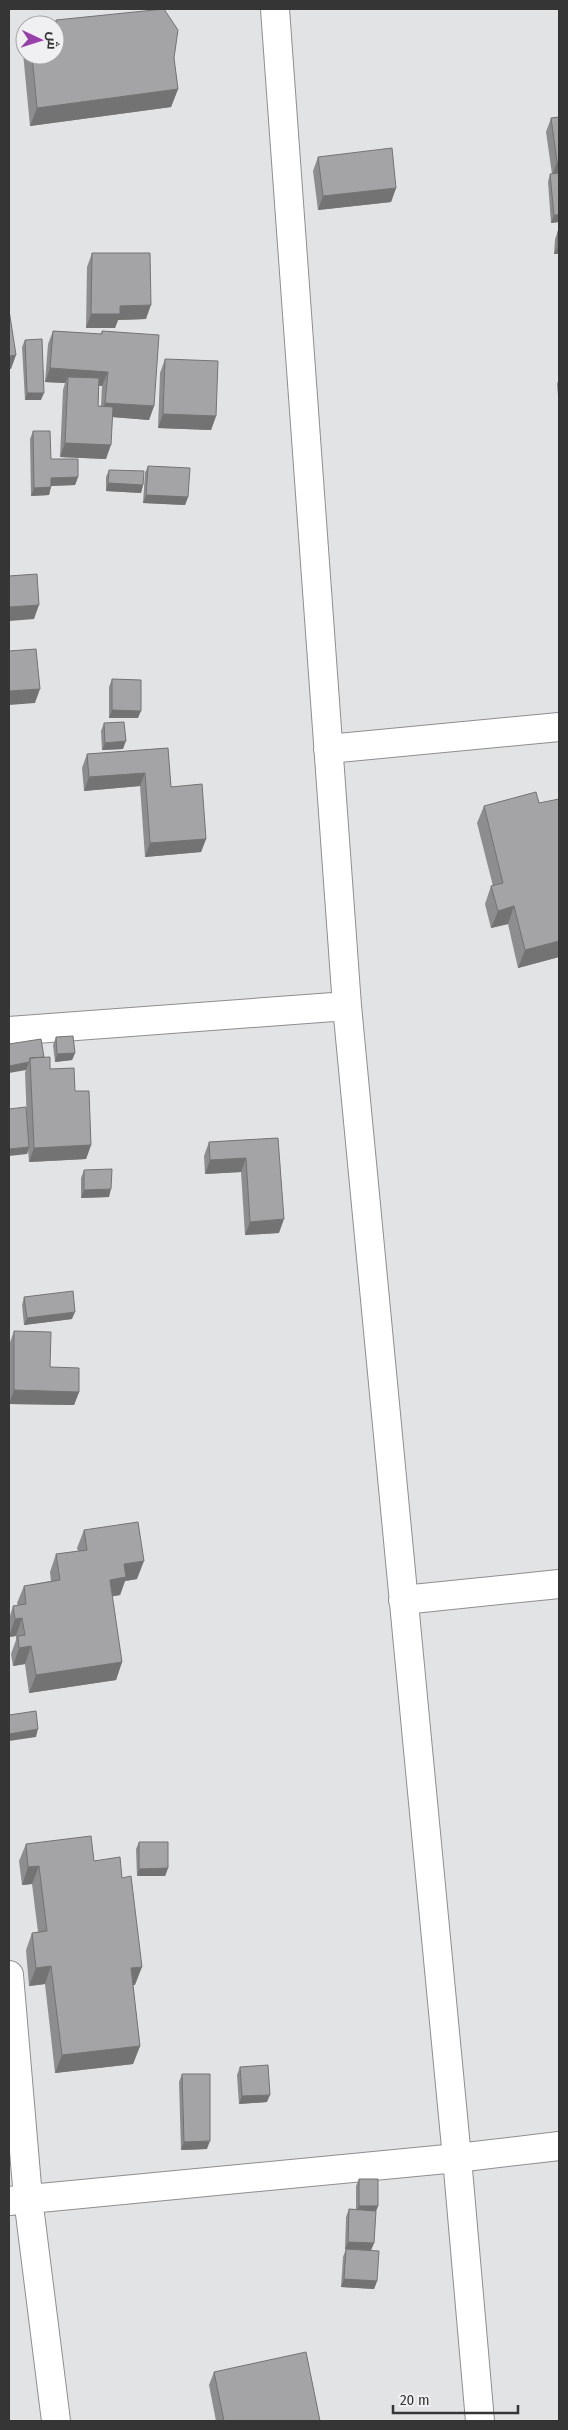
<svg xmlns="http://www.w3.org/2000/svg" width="568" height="2430" viewBox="0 0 568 2430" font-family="'Fira Sans Condensed',Cairo,sans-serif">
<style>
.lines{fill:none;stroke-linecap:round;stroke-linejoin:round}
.minor-casing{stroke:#8e8e90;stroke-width:30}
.minor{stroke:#fff;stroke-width:28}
.wall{fill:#8d8d8f;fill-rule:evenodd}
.shaded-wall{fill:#737374}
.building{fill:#a4a4a6;stroke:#737374}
</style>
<rect width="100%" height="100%" fill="#e2e3e5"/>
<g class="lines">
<g class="minor-casing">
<path id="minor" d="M275 9 347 1006 457 2158 480 2421
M328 749 559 727
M9 1031 347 1006
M403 1600 559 1584
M9 1975 28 2198 56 2421
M9 2201 457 2158 559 2146"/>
</g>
<use href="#minor" class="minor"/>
</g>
<path class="wall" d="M56 20 174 58 178 89 171 107 30 126 23 53 25 49V55H55V25H54Z
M559 117V222L551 223 548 182 550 174H552L546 132 551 118Z
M318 157 396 188 391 202 318 210 313 171Z
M558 231H559V254H554L555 239Z
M92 253 146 319 118 320 115 328H86L87 267Z
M53 331 101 334 102 331 154 406 149 420 112 417 106 459 60 457 63 390 65 383 45 382 48 344ZM99 385 102 386 101 406H98Z
M25 340 41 400H25L22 347Z
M165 359 216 416 211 430 158 428 160 373Z
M559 378V408L557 384Z
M33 431 51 459 78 477 75 485 51 486 49 495 31 496 30 439Z
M148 466 188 497 185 505 143 503 145 473Z
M109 470 143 485 141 493 106 491V477Z
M112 679 138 718H109V687Z
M104 723 123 749 102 750 101 731Z
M168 748 171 787 206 839 201 852 145 857 140 786 84 791 82 768 87 754Z
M539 803 559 957 518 968 508 924 491 928 485 904 491 886H493L477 823 484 806Z
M56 1037 75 1053 72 1060 55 1062 53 1045Z
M9 1044 44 1057 50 1069 75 1091 91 1145 86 1159 29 1162 28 1150 27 1154V1123L25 1072 26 1070Z
M278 1138 279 1233 245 1235 241 1172 205 1174 204 1156 209 1142Z
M84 1170 109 1197 81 1198V1178Z
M24 1297 72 1319 24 1325 22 1305Z
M14 1331 50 1367 79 1392 74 1405 9 1404V1345Z
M84 1530 137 1579 125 1581 120 1595 112 1596 122 1662 116 1680 29 1693 25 1664 13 1666 11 1654 16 1640V1636L9 1637V1619L13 1606H18L17 1603 24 1586 51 1581 50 1572 56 1554 78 1551 77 1548Z
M139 1842 168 1868 165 1876H137L136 1849Z
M26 1844 94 1861 122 1878 135 1985H133L140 2046 133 2064 55 2073 45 1984 29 1986 26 1950 32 1933 38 1932 32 1884 22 1885 19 1861Z
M240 2067 267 2102 239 2104 237 2075Z
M182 2074 207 2149 181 2150 179 2082Z
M359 2179 378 2206 375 2213 374 2243 371 2250 377 2281 374 2289 341 2287 343 2257 346 2249H345L346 2217 349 2209 356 2210V2186Z
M214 2372 320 2421H216L209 2385Z"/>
<path class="shaded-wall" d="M178 89 171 107 30 126 37 108Z
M559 161V175L552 176 557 162Z
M396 188 391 202 318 210 323 196Z
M554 215H559V222L551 223Z
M559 246V254H554L557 247Z
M151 305 146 319 118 320 115 328H86L91 314 120 306Z
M16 355 11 369H9V356Z
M50 368 108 372 102 386 68 383V377L65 383 45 382Z
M27 393H44L41 400H25Z
M105 403 154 406 149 420 100 416Z
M163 414 216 416 211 430 158 428Z
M65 443 111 445 106 459 60 457Z
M78 477 75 485 48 486 51 478Z
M108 483 143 485 141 493 106 491Z
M51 487 49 495 31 496 34 488Z
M146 495 188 497 185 505 143 503Z
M39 605 34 619 9 621V607Z
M40 689 35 703 9 705V691Z
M112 710 141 711 138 718H109Z
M126 741 123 749 102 750 105 743Z
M145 773 140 786 84 791 89 777Z
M206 839 201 852 145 857 150 843Z
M514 906 508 924 491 928 498 911Z
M559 941V957L518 968 525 950Z
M75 1053 72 1060 55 1062 57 1054Z
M29 1062 26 1070 9 1073V1066Z
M91 1145 86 1159 29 1162 34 1148Z
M29 1147 27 1154 9 1156V1149Z
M246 1158 241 1172 205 1174 210 1160Z
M111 1189 109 1197 81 1198 84 1190Z
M284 1219 279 1233 245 1235 250 1222Z
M75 1312 72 1319 24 1325 27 1318Z
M14 1390 79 1392 74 1405 9 1404Z
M144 1561 137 1579 125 1581 120 1595 103 1598 110 1580 124 1564Z
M22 1618 16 1636 9 1637 15 1619Z
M31 1646 25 1664 13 1666 19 1648Z
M122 1662 116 1680 29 1693 36 1675Z
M38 1729 36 1737 9 1741V1734Z
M39 1866 32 1884 22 1885 28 1867Z
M168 1868 165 1876H137L139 1869Z
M51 1966 45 1984 29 1986 36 1968Z
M142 1967 135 1985 124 1986 131 1968Z
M140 2046 133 2064 55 2073 62 2055Z
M270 2095 267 2102 239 2104 242 2096Z
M210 2141 207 2149 181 2150 184 2142Z
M359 2206H378L375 2214H356Z
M348 2242 374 2243 371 2250 345 2249Z
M344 2279 377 2281 374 2289 341 2287Z"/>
<path class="building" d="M164 9 178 30 174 58 178 89 37 108 32 55H55V33H57L56 20Z
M559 117V161L557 162 551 118Z
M392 148 396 188 323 196 318 157Z
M559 173V215H554L550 174Z
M558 231H559V246L557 247Z
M92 253H150L151 305 120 306V314H91Z
M9 310 16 355 9 356Z
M53 331 102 334V331L159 335 154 406 105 403 108 372 50 368Z
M42 339 44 393H27L25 340Z
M165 359 218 361 216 416 163 414Z
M68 377 99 378 98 406 113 407 111 445 65 443Z
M33 431H50L51 459H78V477L51 478V487L34 488Z
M148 466 190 468 188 497 146 495Z
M109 470 144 471 143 485 108 483Z
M37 574 39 605 9 607V576Z
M36 649 40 689 9 691V651Z
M112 679 141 680V711L112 710Z
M124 722 126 741 105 743 104 723Z
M168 748 171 787 202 784 206 839 150 843 145 773 89 777 87 754Z
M536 792 539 803 559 799V941L525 950 514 906 498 911 491 886 503 883 484 806Z
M73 1036 75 1053 57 1054 56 1037Z
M41 1039 44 1057 30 1058 29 1062 9 1066V1044Z
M50 1057V1069L74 1068 75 1091H89L91 1145 34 1148 30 1058Z
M26 1107 29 1147 9 1149V1109Z
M278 1138 284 1219 250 1222 246 1158 210 1160 209 1142Z
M112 1169 111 1189 84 1190V1170Z
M73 1291 75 1312 27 1318 24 1297Z
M14 1331 51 1332 50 1367 79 1368V1392L14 1390Z
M138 1522 144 1561 124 1564 126 1577 110 1580 122 1662 36 1675 31 1646 19 1648 18 1636 25 1635 22 1618 15 1619 13 1606 26 1604 24 1586 60 1580 56 1554 87 1550 84 1530Z
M36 1711 38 1729 9 1734V1715Z
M91 1836 94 1861 120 1857 122 1878 131 1876 142 1967 131 1968 140 2046 62 2055 51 1966 36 1968 32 1933 47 1931 39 1866 28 1867 26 1844Z
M139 1842H168V1868L139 1869Z
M268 2065 270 2095 242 2096 240 2067Z
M182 2074H210V2141L184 2142Z
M359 2179H378V2206H359Z
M349 2209 376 2211 374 2243 348 2242Z
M346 2249 379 2251 377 2281 344 2279Z
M306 2352 320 2421H224L214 2372Z"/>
<rect width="568" height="2430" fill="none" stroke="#353536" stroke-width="20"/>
<g transform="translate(40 40) rotate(94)"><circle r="24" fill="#f0f0f2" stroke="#a5a5a7"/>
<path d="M0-4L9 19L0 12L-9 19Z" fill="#993fa9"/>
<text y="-8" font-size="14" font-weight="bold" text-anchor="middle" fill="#353536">ش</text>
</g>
<path d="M393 2405v8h125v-8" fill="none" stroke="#353536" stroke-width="2.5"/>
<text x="400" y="2405" font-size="15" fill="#353536" stroke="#f0f0f2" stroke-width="4" paint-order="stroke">20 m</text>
</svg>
